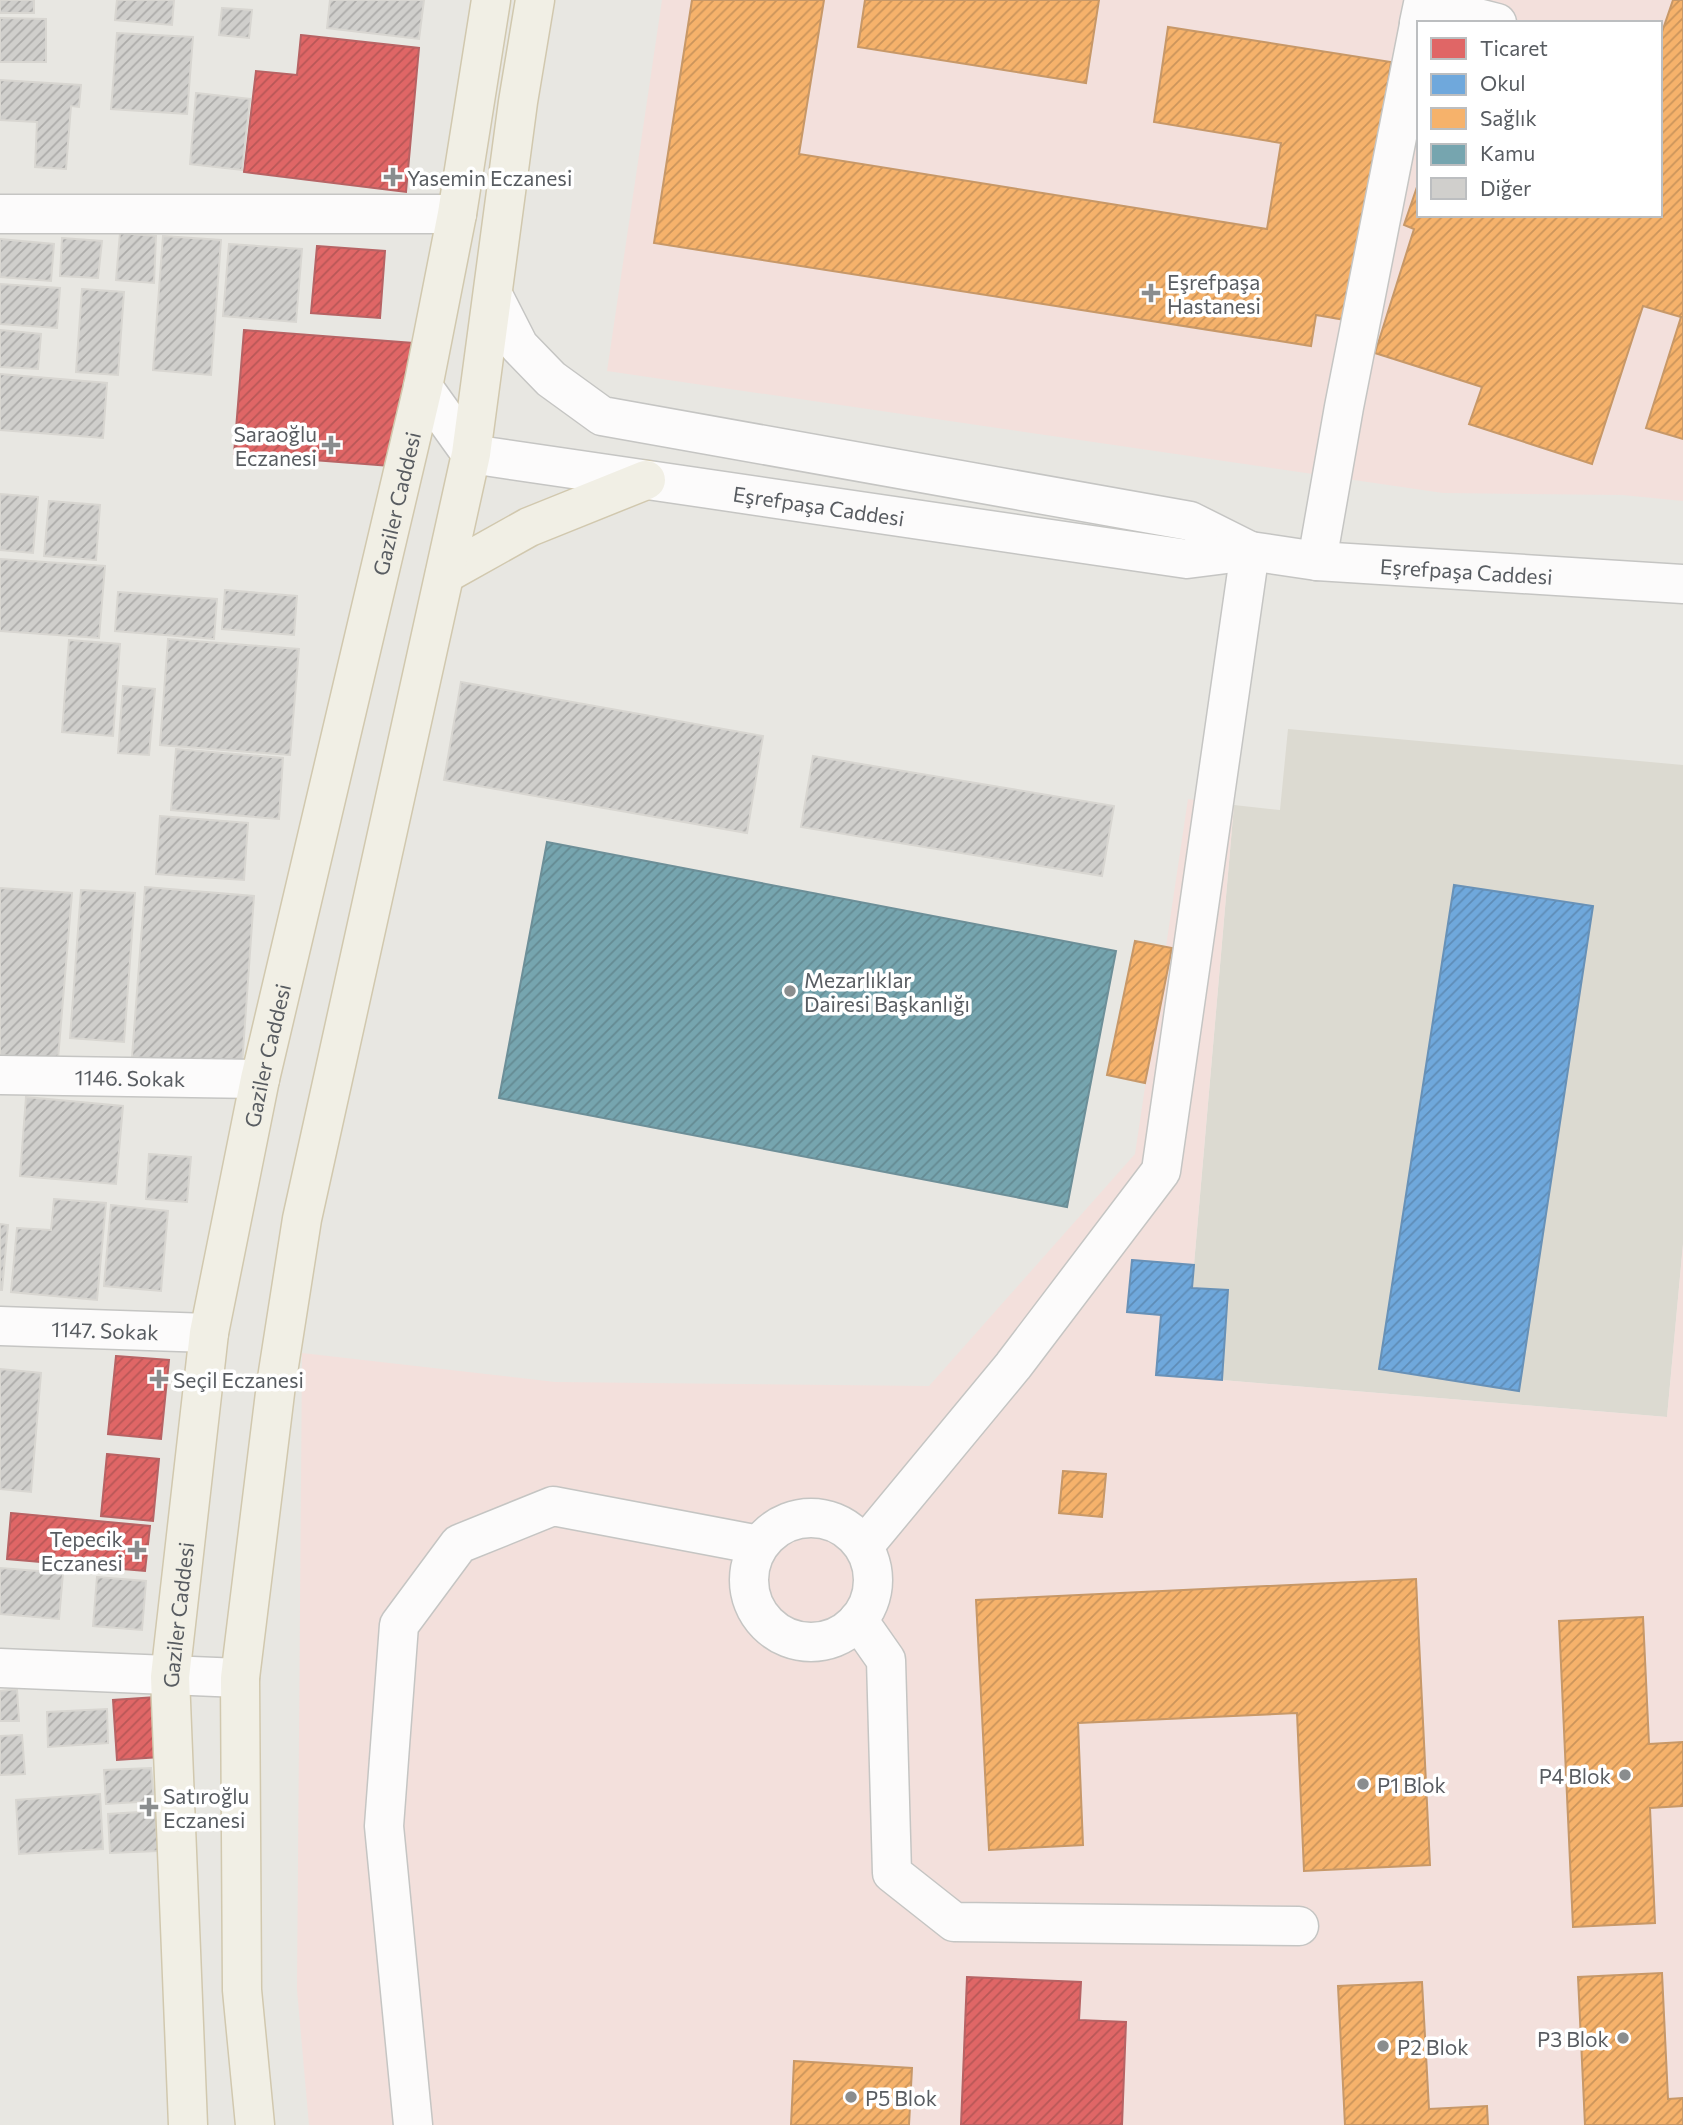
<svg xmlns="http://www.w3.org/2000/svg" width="1683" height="2125" viewBox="0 0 1683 2125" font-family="Commissioner,sans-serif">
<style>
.education{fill:#dcdad1}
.medical{fill:#f3e0dc;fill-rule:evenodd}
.shops{fill:url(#shops-hatch);stroke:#b76364;stroke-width:2}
.schools{fill:url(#schools-hatch);stroke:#6891b7;stroke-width:2}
.health{fill:url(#health-hatch);stroke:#c79868;stroke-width:2}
.public{fill:url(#public-hatch);stroke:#6d8f98;stroke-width:2}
.building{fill:url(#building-hatch);stroke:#d8d6d1;stroke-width:2}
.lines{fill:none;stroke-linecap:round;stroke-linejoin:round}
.minor-casing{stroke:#c5c5c3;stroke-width:41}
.major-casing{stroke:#d1c8ae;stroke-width:41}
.minor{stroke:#fcfbfb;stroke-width:38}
.major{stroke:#f1efe5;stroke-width:38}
.poi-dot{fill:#8a8d8e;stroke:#fff;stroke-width:2.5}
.labels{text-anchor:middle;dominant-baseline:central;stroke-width:7;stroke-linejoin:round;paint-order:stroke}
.poi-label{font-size:21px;fill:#585c61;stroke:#fff;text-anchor:start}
.street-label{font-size:21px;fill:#585c61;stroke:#fff}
</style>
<defs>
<pattern id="shops-hatch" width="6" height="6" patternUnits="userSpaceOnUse" patternTransform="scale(1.75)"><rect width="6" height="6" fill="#e06666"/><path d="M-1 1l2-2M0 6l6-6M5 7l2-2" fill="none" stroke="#b85757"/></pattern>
<pattern id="schools-hatch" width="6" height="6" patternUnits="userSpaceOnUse" patternTransform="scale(1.75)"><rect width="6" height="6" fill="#6fa8dc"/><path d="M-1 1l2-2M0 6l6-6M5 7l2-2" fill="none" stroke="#5e8cb6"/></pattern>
<pattern id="health-hatch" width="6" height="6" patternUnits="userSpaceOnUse" patternTransform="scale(1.75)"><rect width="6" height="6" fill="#f6b26b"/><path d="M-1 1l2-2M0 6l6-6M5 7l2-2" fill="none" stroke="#ca945b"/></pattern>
<pattern id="public-hatch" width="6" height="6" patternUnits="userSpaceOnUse" patternTransform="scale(1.75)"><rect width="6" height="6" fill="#76a5af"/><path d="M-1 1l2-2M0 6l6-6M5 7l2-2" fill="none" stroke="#648a92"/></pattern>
<pattern id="building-hatch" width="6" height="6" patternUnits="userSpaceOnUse" patternTransform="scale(1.75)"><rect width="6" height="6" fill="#d0cfcc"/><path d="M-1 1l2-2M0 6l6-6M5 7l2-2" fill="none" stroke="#acaba9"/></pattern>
</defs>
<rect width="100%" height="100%" fill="#e8e7e2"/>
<path class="education" d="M1288 729 1683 765V1244L1667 1417 1222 1380 1192 1288 1234 805 1280 810Z"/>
<path class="medical" d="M662 0H1683V501L1622 495 1443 493 607 371ZM1419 23H1660V215H1419Z
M1188 799 1234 805 1192 1287 1228 1290 1222 1380 1667 1417 1683 1244V2125H309L297 1990 302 1353 555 1382 929 1386 1135 1154Z"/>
<path class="shops" d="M301 35 419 48 406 192 244 172 256 71 297 75Z
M317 246 385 251 380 318 311 313Z
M244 330 413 343 403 467 234 454Z
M116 1356 169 1360 161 1439 108 1434Z
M107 1454 159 1459 153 1521 101 1516Z
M11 1513 150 1526 145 1571 7 1559Z
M156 1697 160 1757 117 1760 113 1700Z
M967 1977 1081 1982 1079 2020 1126 2022 1122 2125H961Z"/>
<path class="schools" d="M1454 885 1593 906 1519 1391 1379 1369Z
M1132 1260 1194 1265 1192 1288 1228 1290 1222 1380 1156 1375 1161 1315 1127 1312Z"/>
<path class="health" d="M692 0H824L799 154 1267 229 1281 143 1154 122 1168 27 1391 62 1351 321 1316 315 1311 346 654 243Z
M865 0H1099L1086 83 858 47Z
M1673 0H1683V439L1646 428 1681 317 1643 306 1592 464 1469 424 1482 387 1375 353 1414 229 1404 225 1419 181V215H1660V38Z
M1135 941 1172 948 1145 1083 1107 1075Z
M1063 1471 1106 1474 1102 1517 1059 1513Z
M1416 1579 1430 1865 1304 1871 1297 1713 1078 1723 1083 1845 989 1850 976 1600Z
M1643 1617 1649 1744 1683 1742V1806L1650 1808 1655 1923 1573 1927 1559 1621Z
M1662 1973 1668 2099 1683 2098V2125H1585L1578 1977Z
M1422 1982 1429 2109 1487 2106 1488 2125H1345L1338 1986Z
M794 2061 912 2068 909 2125H791Z"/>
<path class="public" d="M547 842 1116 951 1067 1207 499 1098Z"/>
<path class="building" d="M0 0H34V13H0Z
M117 0H174L172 25 115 20Z
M330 0H424L419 39 327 28Z
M222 8 252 10 249 38 219 35Z
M0 18 46 19V62H0Z
M117 33 193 37 187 114 111 109Z
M0 80 81 85 79 107 71 106 66 169 35 167 37 122 0 120Z
M196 93 250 99 242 170 190 164Z
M120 233 156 236 154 283 116 280Z
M163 236 221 240 211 375 153 370Z
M62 238 102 241 98 278 60 276Z
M0 239 54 244 51 281 0 277Z
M229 244 302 249 296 322 223 316Z
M0 284 60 288 57 328 0 324Z
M82 289 124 292 118 375 76 372Z
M0 330 41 334 38 369 0 367Z
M0 374 107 383 103 438 0 430Z
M0 494 38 497 33 553 0 550Z
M49 501 100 505 96 560 44 556Z
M0 559 105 566 99 638 0 631Z
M225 590 297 596 294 635 222 629Z
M118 592 217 599 214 639 115 631Z
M168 639 299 649 290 755 160 745Z
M69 640 120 644 113 736 62 732Z
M461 682 763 736 747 833 444 780Z
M123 686 155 689 149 755 118 753Z
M176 749 283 758 279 819 171 810Z
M813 756 1114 806 1102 876 801 827Z
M160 816 248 823 244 880 156 874Z
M145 887 254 896 242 1065 132 1057Z
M0 888 72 893 58 1059 0 1055Z
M81 890 135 893 124 1042 70 1038Z
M26 1097 123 1106 116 1184 20 1176Z
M149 1154 191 1157 187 1202 146 1199Z
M54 1199 106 1203 97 1300 11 1292 17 1228 51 1230Z
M111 1205 168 1211 161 1291 104 1286Z
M0 1224 8 1225 2 1290H0Z
M0 1369 41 1373 31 1492 0 1489Z
M0 1568 63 1573 59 1619 0 1614Z
M97 1577 146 1581 142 1630 93 1626Z
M17 1689 19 1721H0V1691Z
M107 1709 108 1743 48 1747 47 1712Z
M22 1735 25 1774 0 1775V1736Z
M151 1768 154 1801 106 1804 104 1770Z
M100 1794 103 1849 19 1854 16 1800Z
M155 1811 158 1851 110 1853 108 1814Z"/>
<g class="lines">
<g class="minor-casing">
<g id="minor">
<path d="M1419 23 1423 4 1497 23"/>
<path d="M0 214H457"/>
<path d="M493 295 519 346 551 379 602 416 1190 521 1250 551"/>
<path id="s1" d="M423 387 471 454 1187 559 1250 551 1317 561 1683 584"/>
<path d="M1317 561 1344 407 1419 25"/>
<path id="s2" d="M0 1075 260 1079"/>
<path id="s3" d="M0 1326 209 1333"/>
<circle cx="811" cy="1580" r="62"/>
<path d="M864 1546 1013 1366 1161 1171 1250 551"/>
<path d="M858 1620 886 1660 892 1873 954 1922 1299 1926"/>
<path d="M0 1668 240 1678"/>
<path d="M413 2125 384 1826 399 1625 459 1544 553 1506 759 1545"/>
</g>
</g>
<g class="major-casing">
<g id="major">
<path d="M445 574 529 527 646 480"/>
<path id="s4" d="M188 2125 170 1677 209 1333 260 1079 423 387 457 214 491 0"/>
<path d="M255 2125 242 1990 240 1678 276 1385 302 1219 471 454 518 102 535 0"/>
</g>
</g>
<use href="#minor" class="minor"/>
<use href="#major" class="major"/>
</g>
<g class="poi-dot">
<path d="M389.5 166.5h7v7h7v7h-7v7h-7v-7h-7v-7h7z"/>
<path d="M1147.5 282.5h7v7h7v7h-7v7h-7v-7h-7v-7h7z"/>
<path d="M327.5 434.5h7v7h7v7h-7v7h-7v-7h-7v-7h7z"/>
<circle cx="790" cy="991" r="7"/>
<path d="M155.5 1368.5h7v7h7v7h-7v7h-7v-7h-7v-7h7z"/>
<path d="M133.5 1539.5h7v7h7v7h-7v7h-7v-7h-7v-7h7z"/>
<circle cx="1625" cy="1775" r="7"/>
<circle cx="1363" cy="1784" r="7"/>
<path d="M145.5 1796.5h7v7h7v7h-7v7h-7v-7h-7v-7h7z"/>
<circle cx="1623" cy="2038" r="7"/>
<circle cx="1383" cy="2046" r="7"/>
<circle cx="851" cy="2097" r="7"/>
</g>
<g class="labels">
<g class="poi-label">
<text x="407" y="177">Yasemin Eczanesi</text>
<text x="1167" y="281">Eşrefpaşa<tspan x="1167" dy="24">Hastanesi</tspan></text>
<text x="317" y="433" text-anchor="end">Saraoğlu<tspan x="317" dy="24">Eczanesi</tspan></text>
<text x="804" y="979">Mezarlıklar<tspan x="804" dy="24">Dairesi Başkanlığı</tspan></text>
<text x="173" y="1379">Seçil Eczanesi</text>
<text x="123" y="1538" text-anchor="end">Tepecik<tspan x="123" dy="24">Eczanesi</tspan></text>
<text x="1611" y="1775" text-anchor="end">P4 Blok</text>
<text x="1377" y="1784">P1 Blok</text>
<text x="163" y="1795">Satıroğlu<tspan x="163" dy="24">Eczanesi</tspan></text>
<text x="1609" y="2038" text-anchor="end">P3 Blok</text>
<text x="1397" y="2046">P2 Blok</text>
<text x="865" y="2097">P5 Blok</text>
</g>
<g class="street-label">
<text stroke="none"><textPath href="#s4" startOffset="1645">Gaziler Caddesi</textPath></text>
<text stroke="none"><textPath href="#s1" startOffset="434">Eşrefpaşa Caddesi</textPath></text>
<text stroke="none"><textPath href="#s1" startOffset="1087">Eşrefpaşa Caddesi</textPath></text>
<text stroke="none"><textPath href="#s4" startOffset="1078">Gaziler Caddesi</textPath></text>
<text stroke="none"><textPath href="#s2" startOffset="130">1146. Sokak</textPath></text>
<text stroke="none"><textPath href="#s3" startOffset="105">1147. Sokak</textPath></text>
<text stroke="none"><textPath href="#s4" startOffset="511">Gaziler Caddesi</textPath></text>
</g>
</g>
<rect x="1417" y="21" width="245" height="196" fill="#ffffff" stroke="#bcbec0" stroke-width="2"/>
<rect x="1431" y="38" width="35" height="21" fill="#e06666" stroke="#bcbec0" stroke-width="2"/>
<text x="1480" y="56" font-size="21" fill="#585c61">Ticaret</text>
<rect x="1431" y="74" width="35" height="21" fill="#6fa8dc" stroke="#bcbec0" stroke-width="2"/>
<text x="1480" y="91" font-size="21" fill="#585c61">Okul</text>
<rect x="1431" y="108" width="35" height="21" fill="#f6b26b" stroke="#bcbec0" stroke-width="2"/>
<text x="1480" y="126" font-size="21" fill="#585c61">Sağlık</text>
<rect x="1431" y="144" width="35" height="21" fill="#76a5af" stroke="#bcbec0" stroke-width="2"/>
<text x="1480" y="161" font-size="21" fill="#585c61">Kamu</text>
<rect x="1431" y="178" width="35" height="21" fill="#d0cfcc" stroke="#bcbec0" stroke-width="2"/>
<text x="1480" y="196" font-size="21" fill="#585c61">Diğer</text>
</svg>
